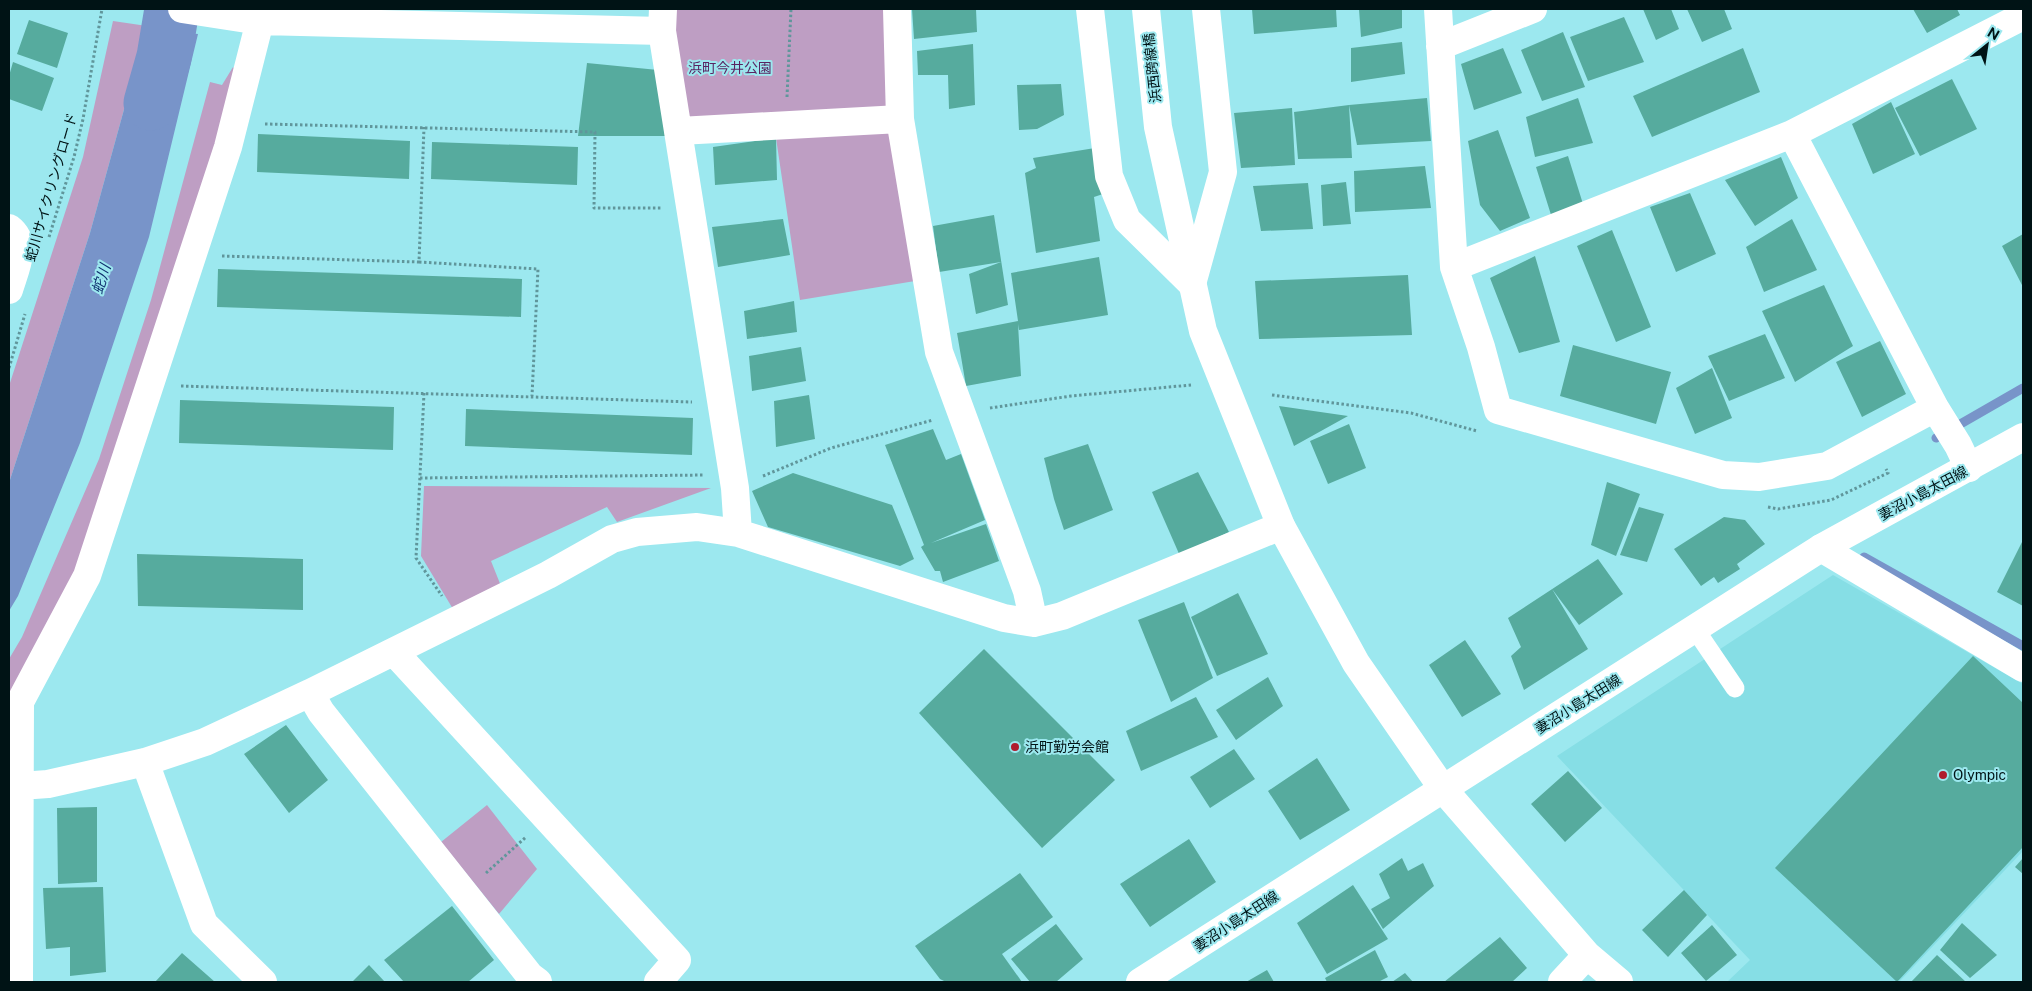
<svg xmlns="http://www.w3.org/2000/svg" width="2032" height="991" viewBox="0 0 2032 991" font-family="'Public Sans','Noto Sans JP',sans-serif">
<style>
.built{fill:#86dee5}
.green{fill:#be9ec3}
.water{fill:#7894c9}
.pier{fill:#9ce8ef}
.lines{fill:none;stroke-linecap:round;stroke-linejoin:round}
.stream{stroke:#7894c9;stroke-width:9}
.river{stroke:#7894c9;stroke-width:55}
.building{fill:#56ab9e}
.path{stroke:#60969b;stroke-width:3;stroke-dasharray:2.5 2.5;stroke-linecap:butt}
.service{stroke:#fff;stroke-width:19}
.minor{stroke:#fff;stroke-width:28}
.tertiary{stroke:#fff;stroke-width:28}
.secondary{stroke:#fff;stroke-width:28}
.poi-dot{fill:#af1c2d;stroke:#9ce8ef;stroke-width:2}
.labels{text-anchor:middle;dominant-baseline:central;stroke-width:4;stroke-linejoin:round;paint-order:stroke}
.park-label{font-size:14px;fill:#592461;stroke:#9ce8ef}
.street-label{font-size:14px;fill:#001315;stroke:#9ce8ef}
.poi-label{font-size:14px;fill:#001315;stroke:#9ce8ef;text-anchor:start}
.water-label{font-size:15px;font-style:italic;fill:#10306f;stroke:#9ce8ef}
</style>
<rect width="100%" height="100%" fill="#9ce8ef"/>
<path class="built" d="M1833 575 2023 684V851L1899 982H1727L1750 960 1557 756Z"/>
<path class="green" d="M663 9H897L900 119 679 131Z
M113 21 147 26 90 233 9 483V386L83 157Z
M233 67 239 76 77 577 9 699V659L22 637 99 459 151 300 210 82 222 85Z
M890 128 915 281 800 300 776 138Z
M424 486 711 488 617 522 607 507 491 561 501 586 453 609 421 556Z
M487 805 537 869 499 914 441 842Z"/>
<path class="water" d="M147 26 198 34 149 237 80 443 18 596 9 611V483L90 233Z"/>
<path class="pier" d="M147 23 198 31 201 34 144 26Z"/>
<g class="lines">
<path class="stream" d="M1936 438 2023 388
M1864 557 2023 646"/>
<path class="river" d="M151 103 164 57 172 9"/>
</g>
<path class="building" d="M912 9H976L977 32 914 39Z
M1252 9H1336L1337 27 1254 34Z
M1359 9H1402V28L1361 37Z
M1643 9H1671L1679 29 1656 40Z
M1687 9H1724L1732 29 1702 42Z
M1913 9H1957L1960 15 1927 33Z
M1624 17 1644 62 1588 81 1570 37Z
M29 20 68 33 57 68 17 54Z
M1563 32 1585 87 1542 101 1521 50Z
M1402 42 1405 74 1351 82V48Z
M973 44 975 105 949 109 948 75H918L917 51Z
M1503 48 1522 93 1474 110 1461 64Z
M1743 48 1760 92 1652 137 1633 96Z
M13 62 54 78 42 111 9 99V76Z
M587 63 658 70 665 136H578Z
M1952 79 1977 129 1920 156 1895 108Z
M1061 84 1064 115 1037 129 1019 130 1017 85Z
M1427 98 1431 141 1357 145 1349 105 1352 158 1298 159 1294 112 1349 105Z
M1578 98 1593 143 1535 157 1526 117Z
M1891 102 1915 154 1873 174 1852 124Z
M1292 108 1295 165 1241 168 1234 113Z
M1498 130 1530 218 1500 231 1480 205 1468 141Z
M258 134 410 141 409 179 257 172Z
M776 138 777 180 715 185 713 147Z
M432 142 578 147 577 185 431 179Z
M1095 148 1103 194 1094 197 1100 241 1036 253 1025 173 1036 168 1033 158Z
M1568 156 1583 204 1552 218 1536 167Z
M1781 157 1798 198 1755 226 1725 180Z
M1425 166 1431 208 1355 212 1354 171Z
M1346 182 1351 224 1323 226 1321 185Z
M1308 183 1313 229 1261 231 1253 186Z
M1690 193 1716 254 1676 272 1650 207Z
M994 215 1008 305 976 314 969 274 1001 262 939 272 933 226Z
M783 219 790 255 718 267 712 227Z
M1792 219 1817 270 1764 292 1746 247Z
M1612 230 1651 327 1616 342 1577 246Z
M2023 234V287L2002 246Z
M1535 256 1560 342 1519 353 1490 278Z
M1099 257 1108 315 1019 330 1018 324 1021 376 966 386 957 333 1018 321 1011 273Z
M218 269 522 279 521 317 217 307Z
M1408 275 1412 335 1259 339 1255 281Z
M1824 285 1853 346 1795 382 1762 311Z
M794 301 797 332 747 339 744 311Z
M1765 334 1785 378 1729 401 1708 356Z
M1880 341 1906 394 1862 417 1836 362Z
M1573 345 1671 372 1656 424 1560 396Z
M801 347 806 381 752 391 749 356Z
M1712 368 1732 418 1695 434 1676 388Z
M809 395 815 439 776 447 774 401Z
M180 400 394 407 393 450 179 443Z
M1279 406 1348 416 1294 446Z
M466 409 693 418 692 455 465 446Z
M1349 424 1366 468 1328 484 1310 441Z
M933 429 946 460 961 454 985 520 931 543 986 524 999 561 943 582 940 571H935L921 547 924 545 885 445Z
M1088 444 1113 510 1064 530 1054 499 1044 458Z
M1198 472 1229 532 1180 556 1152 492Z
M793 473 892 505 914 559 900 566 768 527 752 491Z
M1607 482 1640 494 1616 556 1591 545Z
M1639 507 1664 514 1647 562 1620 555Z
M1724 517 1745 520 1765 544 1737 564 1740 569 1718 583 1714 577 1701 586 1674 549Z
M2023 540V606L1997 592Z
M137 554 303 559V610L138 606Z
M1598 559 1623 594 1579 625 1552 589 1588 649 1524 690 1511 656 1521 647 1508 618Z
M1238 593 1268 654 1217 676 1191 617Z
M1184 602 1213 678 1171 702 1138 620Z
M1465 640 1501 694 1462 717 1429 665Z
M984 649 1115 780 1042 848 919 713Z
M1973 656 2023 703V847L1897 982 1775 868Z
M1268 677 1283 706 1236 740 1216 710Z
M1196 697 1218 737 1141 771 1126 731Z
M286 725 328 780 289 813 244 754Z
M1234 749 1255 779 1210 808 1190 777Z
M1317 758 1350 810 1300 840 1268 791Z
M1568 771 1602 808 1565 842 1531 804Z
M97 807V882L58 884 57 808Z
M1189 839 1216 882 1150 927 1120 884Z
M1402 858 1408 871 1423 863 1434 886 1383 929 1371 909 1390 898 1379 874Z
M2023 858V874L2015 867Z
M1020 873 1053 917 1002 954 1022 982H946L940 979 915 946Z
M1353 885 1388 939 1327 974 1297 923Z
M103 887 106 972 70 976V947L46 949 43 888Z
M1684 890 1707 915 1668 957 1642 930Z
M452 906 494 960 468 982H404L384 960Z
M1962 923 1997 955 1970 978 1940 950Z
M1056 924 1083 959 1056 982H1030L1011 959Z
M1712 925 1737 955 1706 981 1681 953Z
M1500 937 1527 968 1512 982H1444Z
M1375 950 1388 977 1378 982H1327L1325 978Z
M182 953 215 982H155Z
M1937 955 1966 982H1911Z
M369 965 385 982H352Z
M1267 970 1274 982H1246Z
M1405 973 1413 982H1392Z"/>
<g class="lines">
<path class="path" d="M787 97 791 9
M265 124 595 132 594 208H661
M49 237 74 157 83 119 102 9
M222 256 419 262 424 127
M419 262 538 269 532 396
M9 368 25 314
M181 386 692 402
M424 393 416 558 442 596
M1272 395 1411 413 1477 431
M990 408 1071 396 1191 385
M763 476 831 448 933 420
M420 478 705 475
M1768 507 1778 509 1831 500 1888 473 1886 469
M486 873 526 837"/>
<path class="service" d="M1695 629 1735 688"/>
<path class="minor" d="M182 9 261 21 662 31
M663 9 662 31 735 488 738 533
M897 9 900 119 939 352 1027 591 1034 623
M1090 9 1109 176 1127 220 1192 284 1223 172 1206 9
M1438 9 1454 267 1481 347 1498 410 1723 475 1759 477 1827 466 1935 408
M1440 46 1533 9
M679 131 900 119
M1792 134 1935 408 1958 445 1969 468
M9 228C29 243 15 269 9 290
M1454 267 1792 134 2023 16
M1821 548 2023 668
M394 652 677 960 658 982
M310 693 321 712 530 976 538 982
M145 762 204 924 263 982
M20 786 48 784 145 762 205 742 310 693 548 575 612 539 637 532 697 527 738 533 1004 618 1034 623 1062 616 1281 526
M19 982 20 702 87 576 228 147 263 9"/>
<path class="tertiary" d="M1146 9 1158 127 1203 331 1281 526 1356 663 1443 789 1587 955 1619 982
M1562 982 1587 955"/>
<path class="secondary" d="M1140 982 1821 548 2023 437"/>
</g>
<g class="poi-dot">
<circle cx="1015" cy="747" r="5"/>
<circle cx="1943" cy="775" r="5"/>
</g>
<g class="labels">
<g class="park-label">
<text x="730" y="68">浜町今井公園</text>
</g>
<g class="street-label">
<text transform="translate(1152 68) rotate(-96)">浜西跨線橋</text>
<text transform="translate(51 187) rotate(-74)">蛇川サイクリングロード</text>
<text transform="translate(1923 493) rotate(-28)">妻沼小島太田線</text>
<text transform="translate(1578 704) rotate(-32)">妻沼小島太田線</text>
<text transform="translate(1236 921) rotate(-33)">妻沼小島太田線</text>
</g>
<g class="poi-label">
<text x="1025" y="747">浜町勤労会館</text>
<text x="1953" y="775">Olympic</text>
</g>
<g class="water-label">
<text transform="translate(101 279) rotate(-73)">蛇川</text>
</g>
</g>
<rect width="2032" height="991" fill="none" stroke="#001315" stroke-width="20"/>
<g transform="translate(1987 45) rotate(30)" stroke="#9ce8ef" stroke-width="4" paint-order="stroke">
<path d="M0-4L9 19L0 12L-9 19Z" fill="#001315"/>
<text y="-8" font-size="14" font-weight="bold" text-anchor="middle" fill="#001315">N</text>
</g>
</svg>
